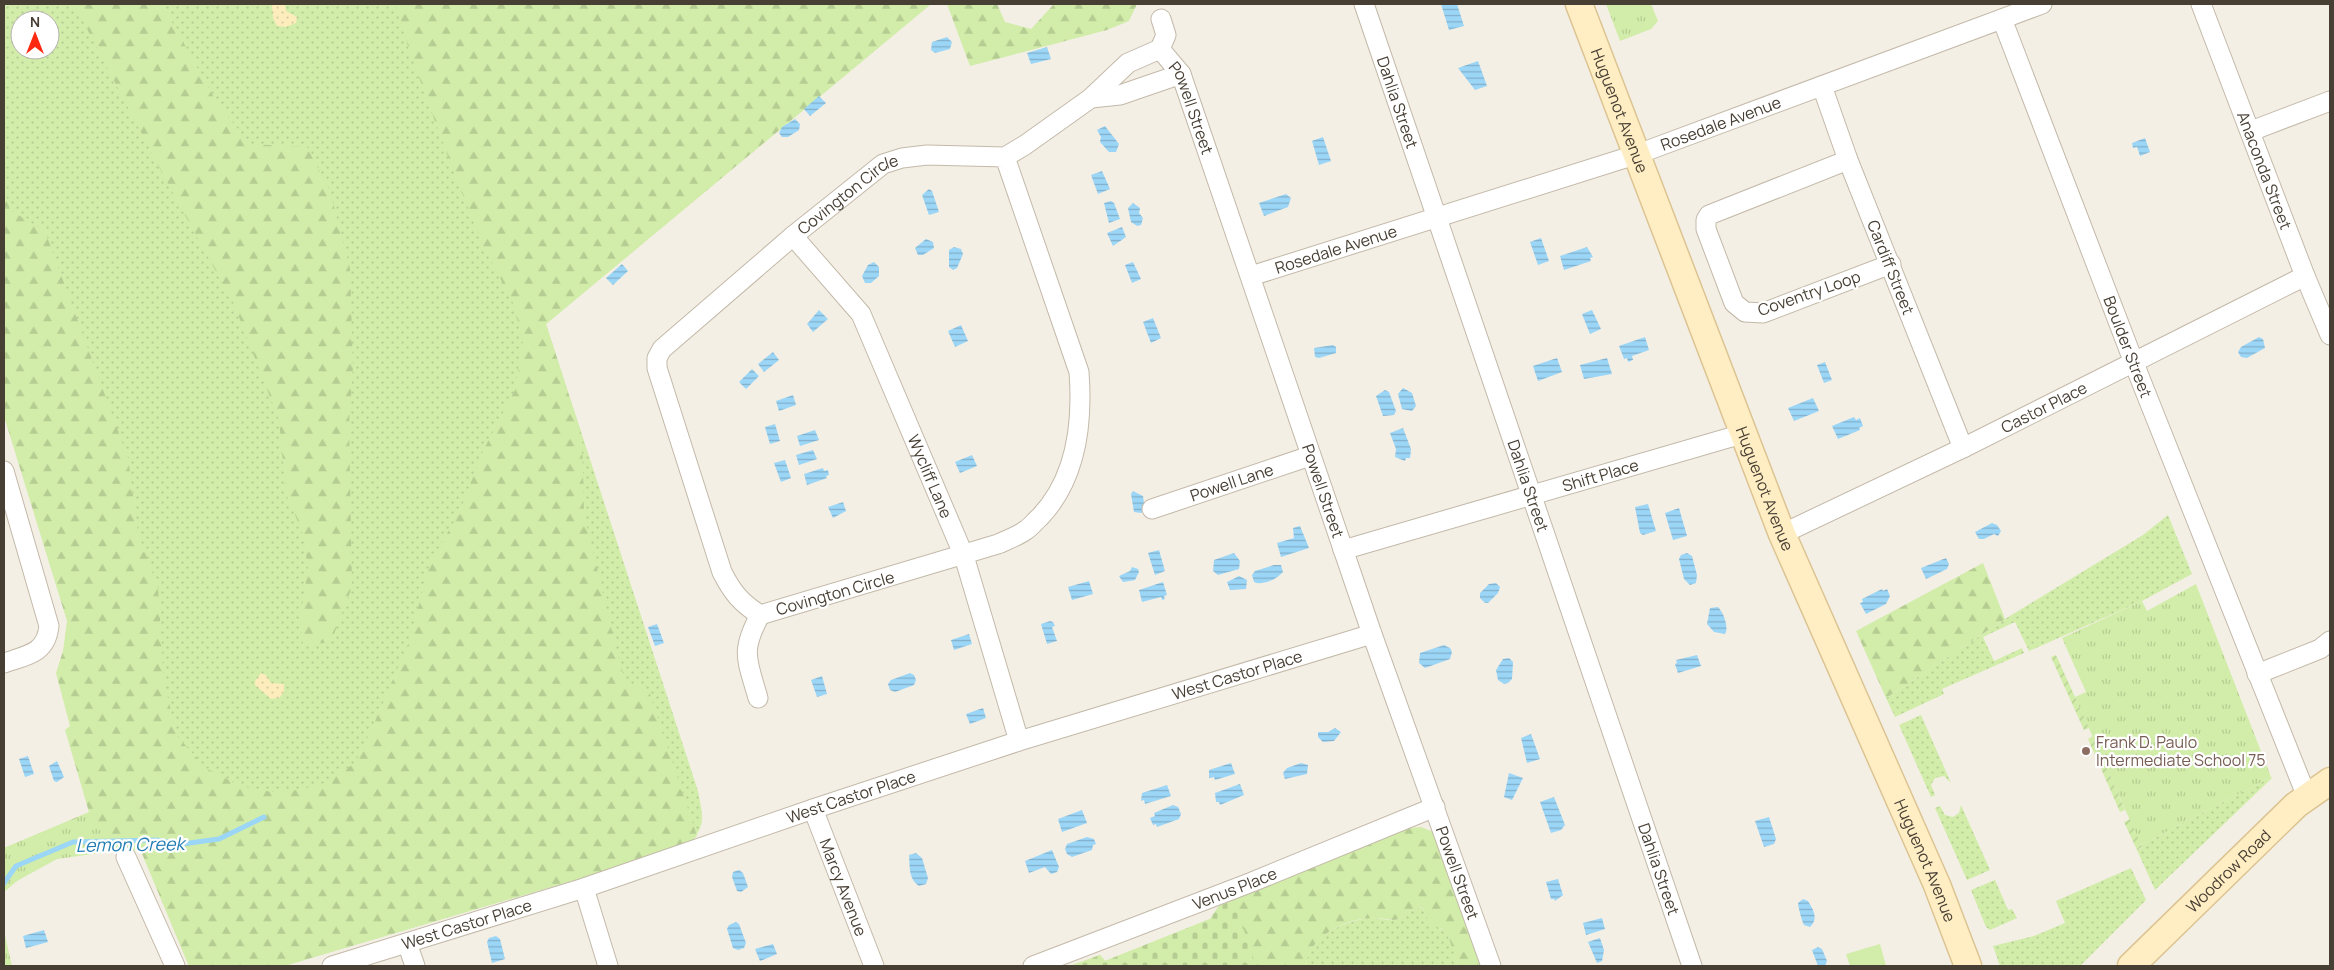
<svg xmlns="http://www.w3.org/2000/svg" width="2334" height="970" viewBox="0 0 2334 970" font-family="Manrope,sans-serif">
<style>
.grass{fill:url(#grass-dots);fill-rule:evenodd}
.forest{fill:url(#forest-firs)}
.sand{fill:url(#sand-dots)}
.cemetery{fill:url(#cemetery-stones)}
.park{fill:url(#park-tufts)}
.garden{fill:url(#garden-furrows)}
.pitch{fill:#d1eda9}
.water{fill:url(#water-rules)}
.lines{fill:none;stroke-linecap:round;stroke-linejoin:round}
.stream{stroke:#9bd6f7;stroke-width:5}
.street-casing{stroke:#c3b9a9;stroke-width:21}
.secondary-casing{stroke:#dcc492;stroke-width:29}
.street{stroke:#fff;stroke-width:19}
.secondary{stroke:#ffeec4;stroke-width:26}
.education-dot{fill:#8d6e63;stroke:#fff;stroke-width:2}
.labels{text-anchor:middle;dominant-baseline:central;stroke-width:4.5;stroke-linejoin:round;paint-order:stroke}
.street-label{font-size:16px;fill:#473f34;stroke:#fff}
.education-label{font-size:16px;fill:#785e54;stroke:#fff;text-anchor:start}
.water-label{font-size:18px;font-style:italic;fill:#217db4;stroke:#fff}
</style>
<defs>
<pattern id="grass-dots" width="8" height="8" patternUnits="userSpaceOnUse" patternTransform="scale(1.25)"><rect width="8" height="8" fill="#d1eda9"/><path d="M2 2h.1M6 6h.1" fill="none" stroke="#b5cc92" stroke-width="1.8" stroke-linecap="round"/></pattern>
<pattern id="forest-firs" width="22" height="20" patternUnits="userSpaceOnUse" patternTransform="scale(1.25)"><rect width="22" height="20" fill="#d1eda9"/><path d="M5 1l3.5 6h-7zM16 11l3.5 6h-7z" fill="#b5cc92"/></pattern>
<pattern id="sand-dots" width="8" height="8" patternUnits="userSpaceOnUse" patternTransform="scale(1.25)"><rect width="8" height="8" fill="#fdecbc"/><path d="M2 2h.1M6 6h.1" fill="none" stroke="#dacba2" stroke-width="1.8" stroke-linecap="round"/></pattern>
<pattern id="cemetery-stones" width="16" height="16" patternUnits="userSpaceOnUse" patternTransform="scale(1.25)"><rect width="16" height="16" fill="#d1eda9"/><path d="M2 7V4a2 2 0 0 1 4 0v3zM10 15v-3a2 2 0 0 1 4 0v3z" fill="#b5cc92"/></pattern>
<pattern id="park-tufts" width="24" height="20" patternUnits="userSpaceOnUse" patternTransform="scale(1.25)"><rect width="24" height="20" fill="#d1eda9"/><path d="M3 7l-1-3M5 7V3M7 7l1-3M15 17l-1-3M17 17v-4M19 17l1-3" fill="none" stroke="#b5cc92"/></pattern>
<pattern id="garden-furrows" width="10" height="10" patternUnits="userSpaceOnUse" patternTransform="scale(1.25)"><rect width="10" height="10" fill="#d1eda9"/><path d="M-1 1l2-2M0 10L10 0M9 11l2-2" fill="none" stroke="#b5cc92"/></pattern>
<pattern id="water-rules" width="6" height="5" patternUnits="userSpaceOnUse" patternTransform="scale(1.25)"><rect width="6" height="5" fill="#9bd6f7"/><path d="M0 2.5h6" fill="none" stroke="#80afc9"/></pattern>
</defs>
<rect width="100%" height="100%" fill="#f4efe5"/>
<path class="grass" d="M4 4H931L546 324 698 791C703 818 707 826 686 847L284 966H189L141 851 4 416ZM20 20H50V50H20Z
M2168 515 2192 574 2142 601 2029 651 2015 622 1983 637 1994 661 2022 648 2024 653 1942 689 1944 694 1895 717 1886 698 2005 619 2143 535Z
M1921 715 1951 783 1944 776 1935 778 1931 785 1935 795 1931 797 1899 725Z
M2271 777 2272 778 2155 890 2137 850 2142 848 2141 845Z
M1961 805 1990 870 1967 880 1935 808 1940 806 1945 815 1953 817 1959 813Z
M2131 868 2146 900 2080 966H2000L1993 946 2034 936 2065 923 2056 901Z
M1995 880 2008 910 2012 909 2017 918 1990 930 1986 927 1971 890Z
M1422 907C1428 924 1438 923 1448 936 1453 944 1455 957 1458 966H1306C1307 937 1343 922 1368 918 1376 917 1386 921 1395 920 1405 918 1411 909 1422 907Z"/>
<path class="forest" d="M74 4H162L217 103 250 144 307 147 330 191 350 268 353 368 349 423 352 587 331 642 303 645 300 618 308 568 302 531 286 494 279 420 234 304 169 186Z
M396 4H931L546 324 582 436 584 514 620 665 626 681 649 691 697 836 686 847 284 966H189L141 851C123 849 72 853 56 859 38 866 18 879 4 892V848L89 812 65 730 70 726 56 673 63 651 67 621 4 416V187L10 210 45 231 128 458 138 532 158 588 164 682 177 736 206 768 240 786 272 792 298 790 325 783 355 763 374 724 409 642 430 563 459 513 483 451 515 390 523 340 512 300 483 246 447 154 409 50Z
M947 4H997L1005 22 1031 29 1054 4H1137L1129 21 1107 30 970 66Z
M1983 563 2005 619 1886 698 1856 631Z
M1421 827 1436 833 1483 966H1458L1449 938 1441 928 1431 926 1422 907C1411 909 1404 919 1394 920 1386 920 1378 917 1370 918 1345 919 1307 938 1306 966H1204L1178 959 1070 966 1100 955 1105 961 1210 919 1219 906 1409 828Z"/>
<path class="sand" d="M272 4H285L286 11 297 17 296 23 286 27 277 26 273 18Z
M261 673 266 675 271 683 284 684V692L279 698 271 699 255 685V681Z"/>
<path class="cemetery" d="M1234 900 1256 966H1070L1100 955 1105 961 1210 919 1219 906Z"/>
<path class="park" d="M1606 4H1651L1658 21 1651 29 1620 41Z
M2196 584 2271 777 2141 845 2075 697 2086 692 2062 638 2142 601 2147 611Z
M89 813 114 851 57 859 15 882 4 892V848Z
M4 931 12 966H4Z"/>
<path class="garden" d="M2056 655 2089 728 2084 730 2051 657Z
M2093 736 2125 810 2120 812 2088 739Z
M2130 819 2142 847 2137 850 2124 822Z"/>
<path class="pitch" d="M1614 4H1643L1646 12 1621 21Z
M1880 944 1886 966H1850L1846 954Z"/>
<path class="water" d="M1441 4H1457L1464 26 1449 30Z
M947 37 952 42 950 49 935 53 931 50 932 42Z
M1047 47 1051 59 1031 64 1027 53Z
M1478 61 1487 86 1475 90 1458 68Z
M819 96 826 103 810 116 804 109Z
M795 119 800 124 799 130 788 137H782L779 133 782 127Z
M1105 126 1119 144 1116 152H1109L1100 142 1101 137 1097 130Z
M1323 137 1331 161 1319 165 1312 141Z
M2145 138 2150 152 2140 156 2137 147 2133 148 2132 143Z
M1102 171 1110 189 1098 194 1091 175Z
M929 189 932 191 939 212 929 215 922 195Z
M1286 194 1291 198 1288 207 1264 216 1259 203Z
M1111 201 1114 203 1120 219 1109 223 1104 203Z
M1133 203 1140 208 1139 213 1143 218 1141 225 1137 226 1131 222 1128 208Z
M1122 227 1126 237 1113 246 1107 233Z
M1541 238 1549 261 1538 265 1530 242Z
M926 239 933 242 934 248 923 255H918L915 248Z
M954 247 961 249 963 254 957 268 953 270 949 267V250Z
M1587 247 1593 257 1590 258 1591 261 1564 270 1560 256Z
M874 262 879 267V276L871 283H865L862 276 868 265Z
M1133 262 1141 279 1132 283 1125 265Z
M622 264 628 271 613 285 606 278Z
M819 310 828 319 813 332 807 324Z
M1592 310 1601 329 1590 334 1582 314Z
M1153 318 1161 338 1151 343 1143 322Z
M961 325 968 341 955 347 948 331Z
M1645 337 1649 350 1632 356 1633 360 1628 362 1627 358 1624 359 1619 346Z
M2259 337 2263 339 2265 348 2247 358 2241 357 2238 352 2241 347Z
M1333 345 1336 347V353L1319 358 1315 357 1314 348Z
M773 352 779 360 764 372 758 364Z
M1557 358 1562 372 1538 381 1533 366Z
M1607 358 1612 374 1584 379 1580 365Z
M1825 362 1832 380 1824 383 1817 365Z
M752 369 759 376 746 389 739 382Z
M1403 388 1412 393 1416 406 1412 411 1402 409 1398 394Z
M1385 390 1389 392 1396 411 1394 415 1383 416 1376 396Z
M793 395 796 405 779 411 776 401Z
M1813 398 1819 411 1794 421 1788 408Z
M1854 417 1856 420 1860 418 1863 426 1859 428 1860 430 1838 439 1832 426Z
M775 424 780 441 770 444 765 427Z
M1403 428 1411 449 1410 458H1406L1405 461 1395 457 1396 449 1390 433Z
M815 430 819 440 800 446 797 436Z
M813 450 817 459 799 465 796 455Z
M972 455 977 466 960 473 955 462Z
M785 460 791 478 781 482 774 463Z
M823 468 824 471 828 470 829 475 826 476 827 478 807 485 804 474Z
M1133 491 1143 496 1145 510 1141 513 1134 512 1131 494Z
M843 502 846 511 833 518 828 507Z
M1648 504 1656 531 1643 535 1640 533 1635 507Z
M1679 508 1687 536 1673 540 1665 513Z
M1992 523 1997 525 2001 531 1998 536 1994 534 1984 539H1979L1975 532Z
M1300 526 1309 548 1281 557 1277 543 1294 538 1293 528Z
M1159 550 1165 571 1155 575 1148 553Z
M1234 553 1240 561 1239 569 1218 575 1213 571 1214 560Z
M1687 553 1692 556 1697 575 1696 583 1690 585 1684 579 1679 559 1681 555Z
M1946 558 1949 564 1947 569 1926 579 1921 568Z
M1274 565H1281L1283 572C1277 579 1263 586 1254 582L1252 575 1255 571Z
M1132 567 1138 569 1139 572 1135 580 1123 582 1119 576 1130 571Z
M1239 576 1247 580 1246 589 1230 590 1227 582Z
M1089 581 1093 594 1072 600 1068 587Z
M1163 582 1167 595 1164 596 1165 599 1162 600 1161 597 1142 602 1139 590Z
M1496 583 1500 587 1498 593 1488 603H1485L1480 598V593L1489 584Z
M1882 589 1883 591 1887 589 1890 596 1886 604 1866 614 1860 603 1863 602 1862 599Z
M1718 607C1724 613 1729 628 1725 634L1714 632 1707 624 1710 608Z
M1050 621 1053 622 1055 626 1052 627 1057 641 1047 644 1041 624Z
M657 624 664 643 655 646 648 627Z
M969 634 972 644 954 650 951 640Z
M1444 645 1450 648 1452 652 1450 659 1425 668 1419 663 1420 653Z
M1697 655 1701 666 1678 673 1675 664 1677 663 1676 660Z
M1509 658 1513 662 1512 679 1508 683 1504 684 1498 680 1496 670 1503 659Z
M910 673 914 675 916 680 914 685 895 692 890 690 888 684 891 680Z
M822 676 827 694 817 697 811 680Z
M983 708 986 718 970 724 966 714Z
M1335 728 1341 732 1334 741 1323 742 1318 737V732H1328Z
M1531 734 1540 759 1527 763 1521 738Z
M28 756 34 774 25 777 19 759Z
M57 761 64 777 57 782 54 781 49 766Z
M1231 763 1235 774 1215 780 1214 777 1209 778V770Z
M1301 763 1308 765 1307 774 1285 779 1283 773 1287 768Z
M1509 773 1523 778 1512 800 1504 797Z
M1240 784 1244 795 1220 805 1219 802H1216L1215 793Z
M1167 785 1171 796 1145 804 1144 800 1141 801 1142 793Z
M1554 797 1565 825 1561 830 1551 833 1540 802Z
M1173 805 1178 807 1181 814 1179 819 1157 827 1156 824 1153 825 1150 818 1155 816 1154 813Z
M1082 810 1087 823 1062 832 1058 819Z
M1769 817 1776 839 1774 844 1764 847 1755 821Z
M1087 837 1094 839 1096 844 1093 845 1092 850 1072 857 1067 854 1065 849 1067 844Z
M1052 850 1059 867 1057 872 1051 874 1045 867 1029 873 1025 861Z
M916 853 922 858 928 878 926 884 919 886C908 879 910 865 909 855Z
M739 870 743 873 748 887 741 892 737 891 732 877 733 872Z
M1558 879 1563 895 1555 901 1554 899H1551L1546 882Z
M1803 899 1808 901C1813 909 1819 919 1810 927L1804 925C1802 922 1798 906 1798 903Z
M1602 918 1605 929 1586 935 1583 923Z
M736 922 739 924 746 943 744 948 738 950 733 948 727 929 729 925Z
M44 930 48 942 26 948 23 936Z
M496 936 500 939 505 959 492 963 487 942 489 938Z
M1600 938 1604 950 1602 961 1597 963 1588 942Z
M773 944 777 954 760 961 755 949Z
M1818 947 1822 949 1827 961 1825 966H1818L1812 950Z"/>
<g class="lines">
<path class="stream" d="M4 883 16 866 73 842 156 840 182 844 219 839 264 817"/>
<g class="street-casing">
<g id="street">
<path id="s1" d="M1364 4 1692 966"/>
<path id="s2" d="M2201 4 2305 276 2330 335"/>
<path id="s3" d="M1161 19 1166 35 1160 49 1181 74 1372 634 1491 966"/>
<path id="s4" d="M2002 19 2141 381 2307 797"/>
<path id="s5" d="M1822 86 1848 160 1963 448"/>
<path d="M1091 98 1120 95 1181 74"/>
<path d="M2251 131 2330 101"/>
<path id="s6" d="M1005 157 1079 372C1083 424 1077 478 1040 517 1035 521 1031 527 1026 530 1018 536 1007 540 998 544L760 615C741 603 732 592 722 572L657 368V358L662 349 793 236 883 164 902 158 927 155 1005 157 1025 145 1091 98 1128 63 1160 49"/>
<path d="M1848 160 1709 215 1706 220V229L1734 303 1745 312 1763 313 1891 264"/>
<path id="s7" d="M793 236 861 314 964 556 1019 741"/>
<path id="s8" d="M1251 276 1638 154 2042 4"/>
<path d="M4 471 49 626C46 654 27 655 4 663"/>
<path id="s9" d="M1152 509 1310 456"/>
<path id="s10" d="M1782 534 1963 448 2305 276"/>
<path id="s11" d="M1343 550 1742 434"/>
<path d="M2257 674 2320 649 2330 641"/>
<path d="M758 698C747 659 740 652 760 615"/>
<path id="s12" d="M813 809 874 966"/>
<path d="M126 857 175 966"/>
<path d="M584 888 608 966"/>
<path d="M407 943 415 966"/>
<path id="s13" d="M332 966 584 888 813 809 1019 741 1372 634"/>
<path id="s14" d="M1033 966 1252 882 1435 807"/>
</g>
</g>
<g class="secondary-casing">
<g id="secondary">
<path id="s15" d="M1579 4 1782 534 1937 885 1968 966"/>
<path id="s16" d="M2131 966 2296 805 2330 781"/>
</g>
</g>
<use href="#street" class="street"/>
<use href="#secondary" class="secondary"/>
</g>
<circle class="education-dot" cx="2086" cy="751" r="5"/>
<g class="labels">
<g class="street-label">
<text stroke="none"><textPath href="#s1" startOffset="104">Dahlia Street</textPath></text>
<text stroke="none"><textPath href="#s3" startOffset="100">Powell Street</textPath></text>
<text stroke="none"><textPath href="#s15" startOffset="114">Huguenot Avenue</textPath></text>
<text stroke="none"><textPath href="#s8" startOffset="494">Rosedale Avenue</textPath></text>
<text stroke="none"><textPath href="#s2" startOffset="178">Anaconda Street</textPath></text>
<text stroke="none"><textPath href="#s6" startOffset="1216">Covington Circle</textPath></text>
<text stroke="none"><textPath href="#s8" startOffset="89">Rosedale Avenue</textPath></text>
<text stroke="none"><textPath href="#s5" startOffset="194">Cardiff Street</textPath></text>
<text transform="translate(1809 293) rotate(-19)">Coventry Loop</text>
<text stroke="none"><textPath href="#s4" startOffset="351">Boulder Street</textPath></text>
<text stroke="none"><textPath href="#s10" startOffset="291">Castor Place</textPath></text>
<text stroke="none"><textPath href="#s11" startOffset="268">Shift Place</textPath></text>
<text stroke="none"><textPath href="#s7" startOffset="280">Wycliff Lane</textPath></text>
<text stroke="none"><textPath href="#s9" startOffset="84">Powell Lane</textPath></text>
<text stroke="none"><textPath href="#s1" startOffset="509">Dahlia Street</textPath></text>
<text stroke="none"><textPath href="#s15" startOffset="519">Huguenot Avenue</textPath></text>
<text stroke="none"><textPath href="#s3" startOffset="505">Powell Street</textPath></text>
<text transform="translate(835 593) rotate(-16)">Covington Circle</text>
<text stroke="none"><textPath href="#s13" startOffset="951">West Castor Place</textPath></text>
<text stroke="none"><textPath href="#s13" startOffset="546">West Castor Place</textPath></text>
<text stroke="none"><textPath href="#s15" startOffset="924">Huguenot Avenue</textPath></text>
<text stroke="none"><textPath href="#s1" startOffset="914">Dahlia Street</textPath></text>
<text stroke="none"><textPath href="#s16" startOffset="136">Woodrow Road</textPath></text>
<text stroke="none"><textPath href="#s3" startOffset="910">Powell Street</textPath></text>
<text stroke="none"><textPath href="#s12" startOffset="84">Marcy Avenue</textPath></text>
<text stroke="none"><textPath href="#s14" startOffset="216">Venus Place</textPath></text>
<text stroke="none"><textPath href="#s13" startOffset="141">West Castor Place</textPath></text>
</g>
<g class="education-label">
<text x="2096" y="742">Frank D. Paulo<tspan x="2096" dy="18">Intermediate School 75</tspan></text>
</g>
<g class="water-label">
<text transform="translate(130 844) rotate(-1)">Lemon Creek</text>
</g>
</g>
<rect width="2334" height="970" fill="none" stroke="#473f34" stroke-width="10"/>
<g transform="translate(35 35)"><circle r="24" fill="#ffffff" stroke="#b5b2ae"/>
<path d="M0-4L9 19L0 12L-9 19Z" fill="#ff2911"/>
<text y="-8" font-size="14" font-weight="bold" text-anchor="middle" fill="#473f34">N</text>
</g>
</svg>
